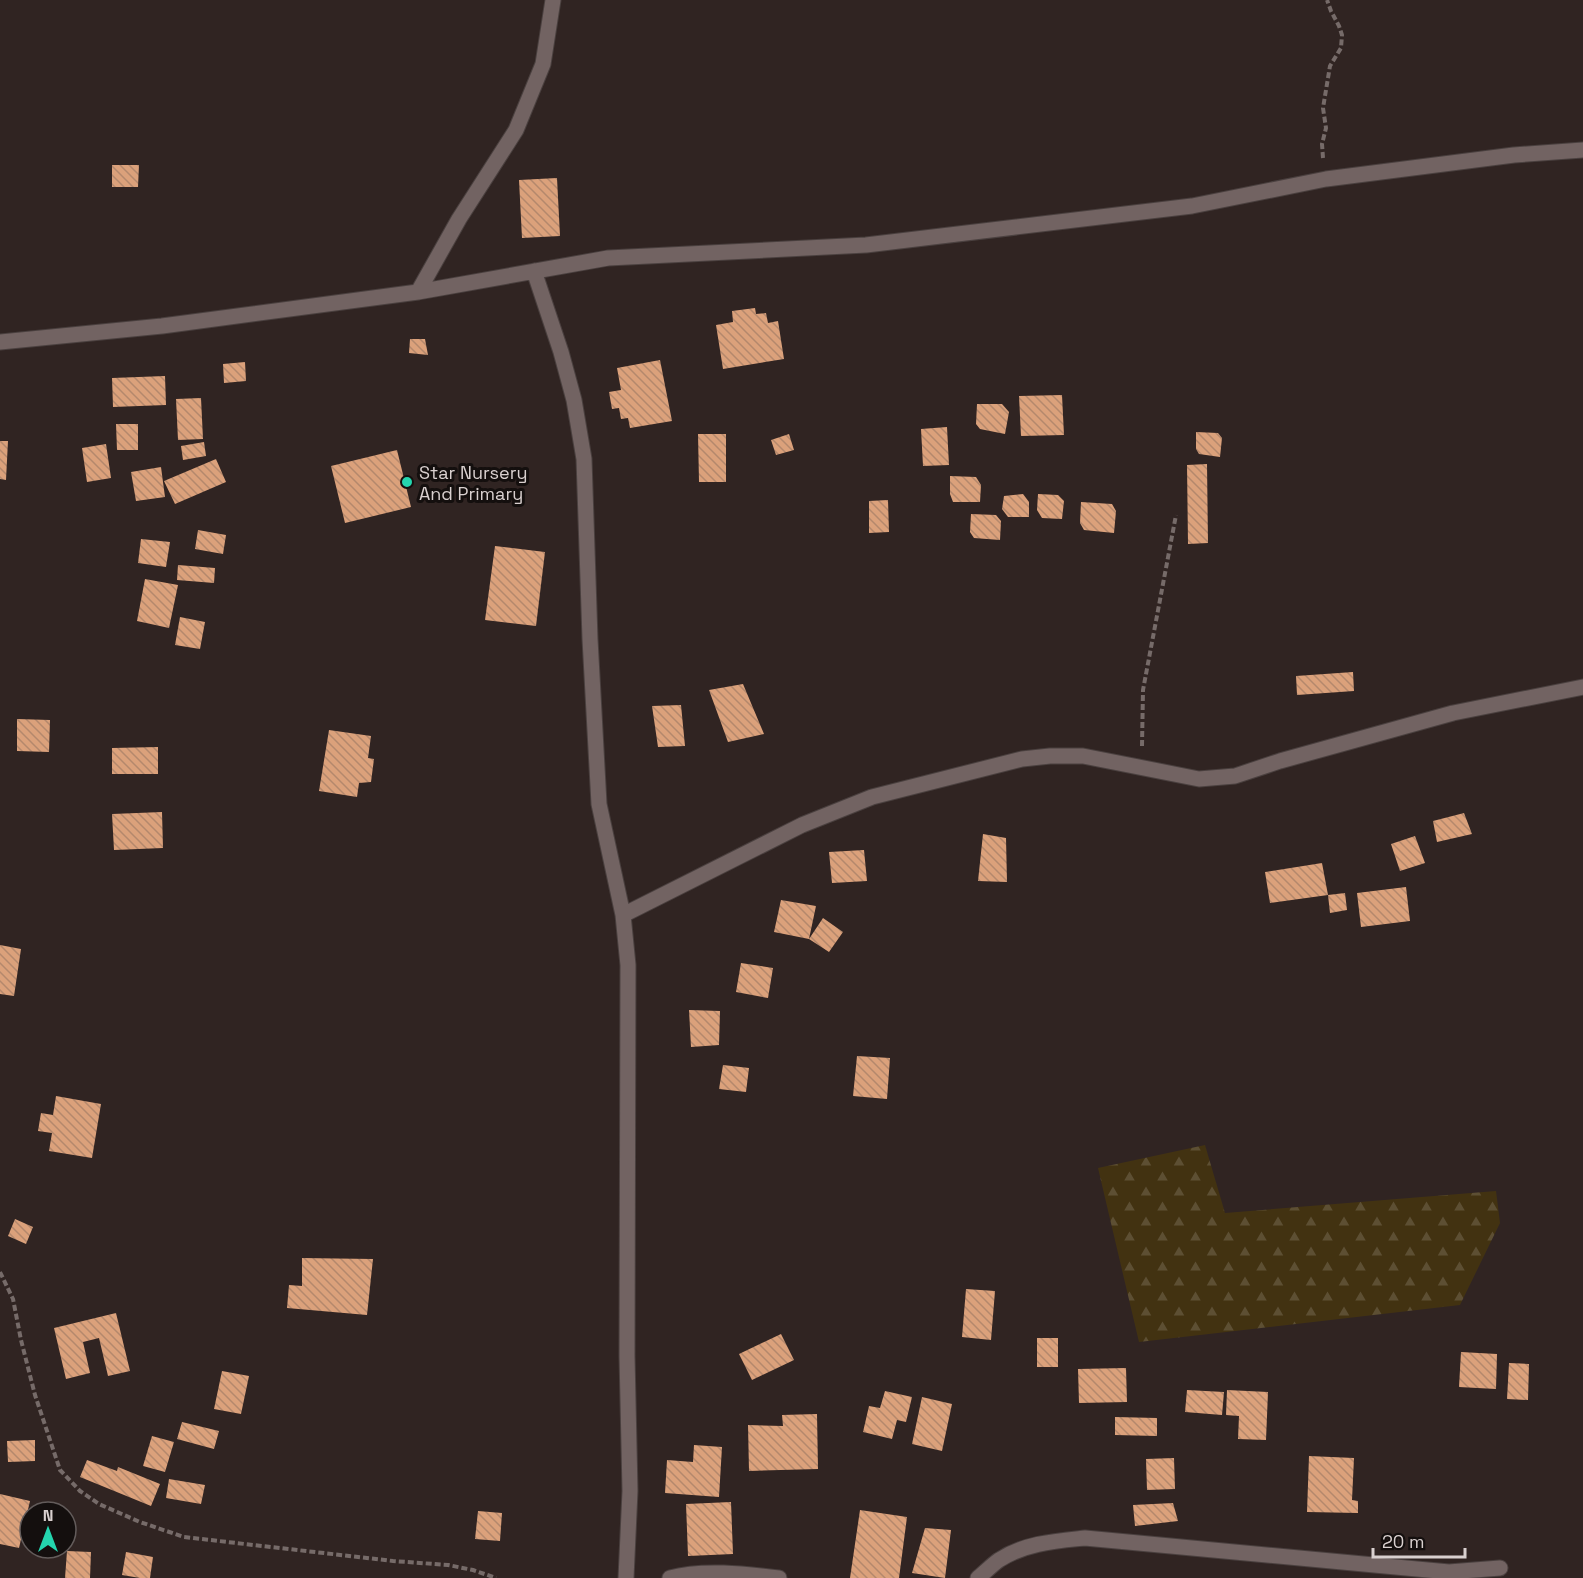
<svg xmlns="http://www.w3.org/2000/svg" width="1583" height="1578" viewBox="0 0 1583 1578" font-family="'Space Grotesk',sans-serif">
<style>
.forest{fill:url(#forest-firs)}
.building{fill:url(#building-back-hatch)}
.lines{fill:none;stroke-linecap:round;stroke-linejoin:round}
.street-casing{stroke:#4a403f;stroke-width:17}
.path{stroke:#766b69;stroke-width:4;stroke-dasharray:6 3;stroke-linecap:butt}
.street{stroke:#726362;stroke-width:15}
.poi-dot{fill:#24d5ae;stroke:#140f0e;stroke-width:2}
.labels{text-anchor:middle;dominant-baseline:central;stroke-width:6;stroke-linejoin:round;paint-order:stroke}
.poi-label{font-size:18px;fill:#d9d0cf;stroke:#140f0e;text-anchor:start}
</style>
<defs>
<pattern id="forest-firs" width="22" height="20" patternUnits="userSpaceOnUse" patternTransform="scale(1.5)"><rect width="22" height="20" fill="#423211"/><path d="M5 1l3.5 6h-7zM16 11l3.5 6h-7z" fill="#5d4f33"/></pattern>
<pattern id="building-back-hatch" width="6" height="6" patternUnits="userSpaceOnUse" patternTransform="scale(1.5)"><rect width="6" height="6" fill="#dba17b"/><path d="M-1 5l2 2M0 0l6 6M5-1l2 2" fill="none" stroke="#b4886c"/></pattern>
</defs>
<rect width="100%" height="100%" fill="#302422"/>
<path class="forest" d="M1205 1145 1225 1213 1496 1191 1500 1223 1460 1305 1139 1342 1098 1168Z"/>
<path class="building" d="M112 165H139L138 187H112Z
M557 178 560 236 522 238 519 180Z
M755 308 756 314 766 313 768 323 778 321 784 359 723 369 716 325 733 322 732 311Z
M410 339H425L428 355 409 353Z
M660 360 672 421 630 428 628 418 621 419 619 408 612 409 609 392 621 390 617 368Z
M245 362 246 381 224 383 223 364Z
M165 376 166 405 113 407 112 378Z
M1062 395 1064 435 1021 436 1019 396Z
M201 398 203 439 178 440 176 399Z
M977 404H1002L1009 412 1005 434 980 429 976 424Z
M116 424H138V450H117Z
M947 427 949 465 923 466 921 429Z
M1196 432 1218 433 1222 438 1220 457 1199 454 1196 449Z
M698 434H726V482H699Z
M789 434 794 450 776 455 771 440Z
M0 441H8L6 480 0 479Z
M204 442 206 456 183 460 181 446Z
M106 444 111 478 87 482 82 448Z
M397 450 411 507 345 523 331 466Z
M216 459 226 482 175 504 164 481Z
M1207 464 1208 543 1188 544 1187 465Z
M161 467 165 497 136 501 131 472Z
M950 476 976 477 981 485 980 502H953L950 494Z
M1023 494 1029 502V517H1008L1002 509 1004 496Z
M1038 494 1058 495 1064 501 1062 519 1042 518 1037 510Z
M888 500 889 532 869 533V501Z
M1081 502 1112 504 1116 511 1114 533 1084 530 1080 523Z
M971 514 996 515 1001 521 1000 540 974 538 970 532Z
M198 530 226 535 223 554 195 549Z
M141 539 170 542 166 567 138 563Z
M495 546 545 552 536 626 485 620Z
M178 565 215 568 214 583 177 580Z
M145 579 178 585 169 628 137 621Z
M180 617 205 622 200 649 175 645Z
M1353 672 1354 691 1297 695 1296 676Z
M743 684 764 734 728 742 709 690Z
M681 705 685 746 658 747 652 706Z
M17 719 50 720 49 752 17 751Z
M329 730 371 736 368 758 374 759 371 782 359 783 357 797 319 791Z
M158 747V774H112V748Z
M162 812 163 848 114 850 112 814Z
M1464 813 1472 834 1437 842 1433 821Z
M983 834 1006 838 1007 882 978 881Z
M1415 836 1425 863 1400 871 1391 844Z
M864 850 867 881 832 883 829 852Z
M1322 863 1328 895 1270 903 1265 872Z
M1406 887 1410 921 1361 927 1357 893Z
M1345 893 1347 910 1330 913 1328 895Z
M781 900 816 906 809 939 774 932Z
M823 918 843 932 829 952 809 939Z
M0 945 21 949 14 996 0 994Z
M741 963 773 968 768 998 736 992Z
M689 1010 720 1011 719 1045 691 1047Z
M857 1056 890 1058 887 1099 853 1096Z
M723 1065 749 1068 746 1092 719 1089Z
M56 1096 101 1104 92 1158 49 1151 52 1133 38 1131 41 1113 53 1115Z
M15 1219 33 1227 26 1244 8 1236Z
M302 1258 373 1259 367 1315 287 1308 289 1285 302 1286Z
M966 1289 995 1291 991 1340 962 1337Z
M116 1313 130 1371 108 1376 99 1338 83 1342 90 1373 66 1379 54 1328Z
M781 1334 794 1360 752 1380 739 1354Z
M1037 1338H1058V1367H1037Z
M1461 1352 1497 1354 1496 1389 1459 1387Z
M1509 1363 1529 1364 1528 1400 1507 1399Z
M1126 1368 1127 1402 1079 1403 1078 1369Z
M222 1371 249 1376 241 1414 214 1409Z
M1187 1390 1224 1392 1222 1415 1185 1412Z
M1227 1390 1268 1392 1266 1440 1238 1439 1239 1416 1226 1415Z
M885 1391 912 1397 906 1422 897 1420 892 1439 863 1432 869 1406 880 1408Z
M922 1397 952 1404 942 1451 912 1444Z
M817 1414 818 1469 749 1471 748 1425 783 1426 782 1415Z
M1115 1417 1157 1418V1436L1115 1435Z
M182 1422 219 1431 214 1449 177 1439Z
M152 1436 174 1442 165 1472 143 1466Z
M35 1440V1461L8 1462 7 1441Z
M694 1445 722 1447 719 1497 665 1493 667 1460 693 1462Z
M1309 1456 1354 1458 1352 1500 1358 1501V1513L1307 1512Z
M1174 1458 1175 1489 1147 1490 1146 1459Z
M87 1460 117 1471 118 1467 160 1484 151 1506 80 1477Z
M169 1479 205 1485 201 1504 166 1498Z
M0 1494 30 1501 19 1548 0 1544Z
M731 1502 733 1554 688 1556 686 1504Z
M1173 1503 1178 1521 1135 1526 1133 1505Z
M860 1510 907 1517 899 1578H850Z
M478 1511 502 1513 500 1541 475 1539Z
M925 1528 951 1530 945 1578 912 1573Z
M67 1551 91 1552 90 1578H65Z
M126 1552 153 1557 150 1578H140L122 1575Z"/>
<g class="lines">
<g class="street-casing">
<path id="street" d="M534 271 561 352 574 400 584 459 590 639 599 804 623 915 628 965 627 1356 630 1491 626 1578
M418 292 459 219 516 130 543 64 553 0
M0 342 162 326 418 292 608 258 866 245 1192 206 1326 179 1514 155 1583 150
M623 915 802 825 872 797 1022 759 1050 756H1083L1199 779 1235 776 1280 761 1453 713 1583 687
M670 1578C703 1569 745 1574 779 1578
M978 1578C985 1572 992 1565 999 1560 1025 1543 1056 1541 1085 1538L1449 1572 1500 1568"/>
</g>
<path class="path" d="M1323 158 1322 144 1326 128 1323 108 1330 66 1341 48 1342 35 1339 26 1331 11 1327 0
M1142 746 1143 690 1176 515
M0 1272 13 1299 21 1340 35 1395 60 1470 80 1491 99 1504 140 1522 184 1537 393 1561 448 1565 473 1570 496 1578"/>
<use href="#street" class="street"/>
</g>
<circle class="poi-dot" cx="407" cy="482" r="6"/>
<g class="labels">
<g class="poi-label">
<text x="419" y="472">Star Nursery<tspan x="419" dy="21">And Primary</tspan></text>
</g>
</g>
<g transform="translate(48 1530)"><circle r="28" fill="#140f0e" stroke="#635c5b" stroke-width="1.5"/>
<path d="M0-4.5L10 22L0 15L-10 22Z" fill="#24d5ae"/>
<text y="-9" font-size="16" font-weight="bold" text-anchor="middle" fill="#d9d0cf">N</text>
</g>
<path d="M1373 1548v9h92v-9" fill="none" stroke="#d9d0cf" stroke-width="3"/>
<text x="1382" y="1548" font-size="18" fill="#d9d0cf" stroke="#140f0e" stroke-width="4.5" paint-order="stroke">20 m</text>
</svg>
